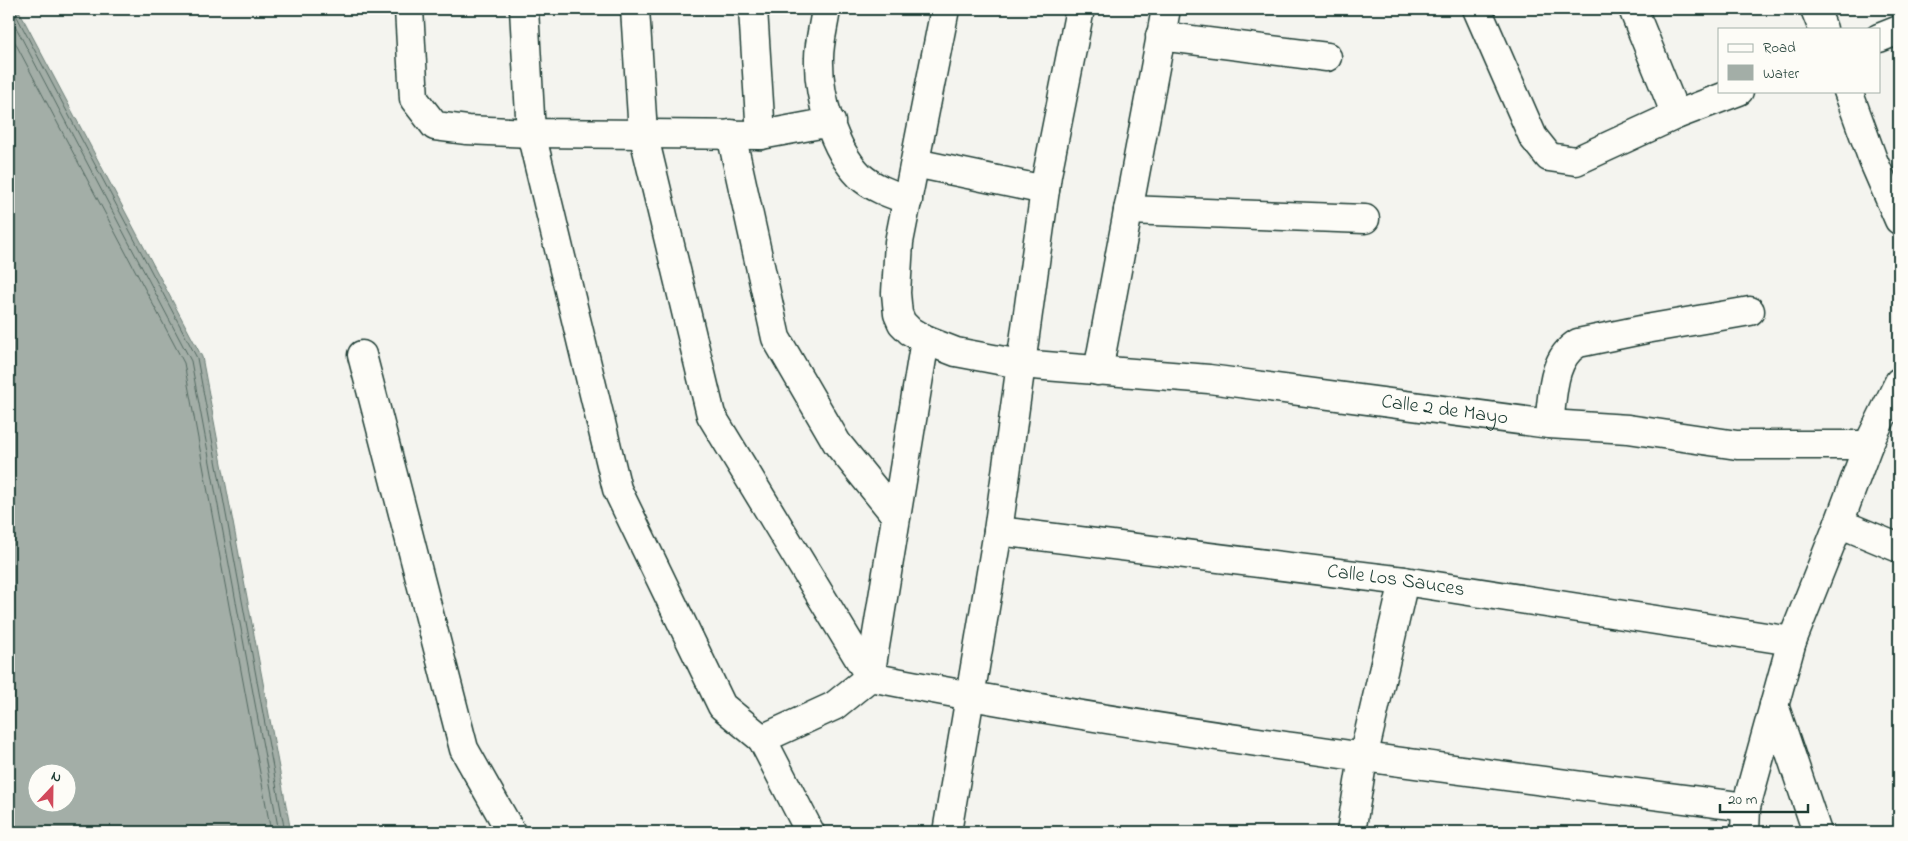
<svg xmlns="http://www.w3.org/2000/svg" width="1908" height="841" viewBox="0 0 1908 841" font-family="'Indie Flower',sans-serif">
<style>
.water{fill:#a3aea7;stroke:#6e8179;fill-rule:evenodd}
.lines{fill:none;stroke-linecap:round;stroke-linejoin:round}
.shore{stroke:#546a62;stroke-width:1}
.street-casing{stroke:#1f3d34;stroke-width:31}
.secondary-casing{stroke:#1f3d34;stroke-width:31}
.street{stroke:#fdfcf7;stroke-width:28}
.secondary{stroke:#fdfcf7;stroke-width:28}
.labels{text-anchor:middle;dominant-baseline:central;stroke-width:4.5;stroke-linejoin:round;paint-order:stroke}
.street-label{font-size:20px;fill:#1f3d34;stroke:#fdfcf7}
</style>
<rect width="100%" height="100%" fill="#f4f4ef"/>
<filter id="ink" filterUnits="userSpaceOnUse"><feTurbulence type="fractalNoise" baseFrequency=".02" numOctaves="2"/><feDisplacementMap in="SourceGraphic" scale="10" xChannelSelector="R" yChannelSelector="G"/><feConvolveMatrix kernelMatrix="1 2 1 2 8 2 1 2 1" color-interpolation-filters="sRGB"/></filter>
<g filter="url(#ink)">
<path class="water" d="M9 9H18L202 357 291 832H9ZM38 774H68V804H38Z"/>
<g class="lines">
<path class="shore" d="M14 9 15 13 197 358 285 832
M9 14 191 361 279 832
M9 31 184 363 271 832"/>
<g class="street-casing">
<g id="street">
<path d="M409 9 414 99 435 126 467 130 531 133 761 135 831 122"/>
<path d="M524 9 531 133 617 489 722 706 762 739 834 706 870 677C1160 734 1453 769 1746 807"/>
<path d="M635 9 643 133 711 415 870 677"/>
<path d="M753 9 761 135"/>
<path d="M826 9C824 25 819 42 819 58 818 96 833 149 860 176 873 188 891 194 908 200"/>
<path id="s1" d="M945 9 899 242 896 293 898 314 902 323 910 331 925 340 956 352 1020 364 1209 379 1549 424 1628 429 1737 445H1868"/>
<path d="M1477 9 1533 137 1549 157 1576 161 1676 115 1739 91"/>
<path d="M1633 9 1676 115"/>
<path d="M1815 9 1823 29"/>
<path d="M1160 36 1327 57"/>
<path d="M1879 38 1899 30"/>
<path d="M1848 91 1873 160 1899 220"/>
<path d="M731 134 776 338 837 443 896 516"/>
<path d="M915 163 1045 190"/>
<path d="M1128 210 1365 219"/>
<path d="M362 355 464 749 511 832"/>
<path d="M1098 371 1166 9"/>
<path d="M1549 424C1553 396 1551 359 1578 343L1646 329 1750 311"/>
<path d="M1839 523 1899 548"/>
<path id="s2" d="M998 531 1404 581 1792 641"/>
<path d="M870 677 925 340"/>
<path d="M1774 705 1817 832"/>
<path d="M762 739 810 832"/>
<path d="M947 832 998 531 1047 175 1080 9"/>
<path d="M1351 832 1363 758 1404 581"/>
</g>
</g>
<g class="secondary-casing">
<path id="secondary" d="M1745 832 1746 807 1792 641 1839 523 1868 445 1899 382"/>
</g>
<use href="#street" class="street"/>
<use href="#secondary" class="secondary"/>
</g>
</g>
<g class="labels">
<g class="street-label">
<text stroke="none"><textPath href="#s1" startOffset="874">Calle 2 de Mayo</textPath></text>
<text stroke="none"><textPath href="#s2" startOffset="401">Calle Los Sauces</textPath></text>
</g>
</g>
<rect width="1908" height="841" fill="none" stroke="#fdfcf7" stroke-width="30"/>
<rect x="15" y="15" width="1878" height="811" fill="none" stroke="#1f3d34" stroke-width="2" filter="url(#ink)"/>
<rect x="1718" y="28" width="162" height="65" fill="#fdfcf7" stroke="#a4b0a9"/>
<rect x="1728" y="44" width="25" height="8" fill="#fdfcf7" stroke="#a4b0a9"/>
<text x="1763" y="52" font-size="15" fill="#1f3d34">Road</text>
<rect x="1728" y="65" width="25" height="15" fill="#a3aea7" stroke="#a4b0a9"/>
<text x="1763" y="78" font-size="15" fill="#1f3d34">Water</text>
<g transform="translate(52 788) rotate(22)"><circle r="24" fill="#fdfcf7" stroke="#a4b0a9"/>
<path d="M0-4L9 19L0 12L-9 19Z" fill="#d1495b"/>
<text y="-8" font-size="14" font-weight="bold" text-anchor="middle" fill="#1f3d34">N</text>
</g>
<path d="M1720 804v8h88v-8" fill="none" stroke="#1f3d34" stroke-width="2.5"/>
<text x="1728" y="804" font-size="15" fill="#1f3d34" stroke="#fdfcf7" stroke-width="4" paint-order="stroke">20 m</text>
</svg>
